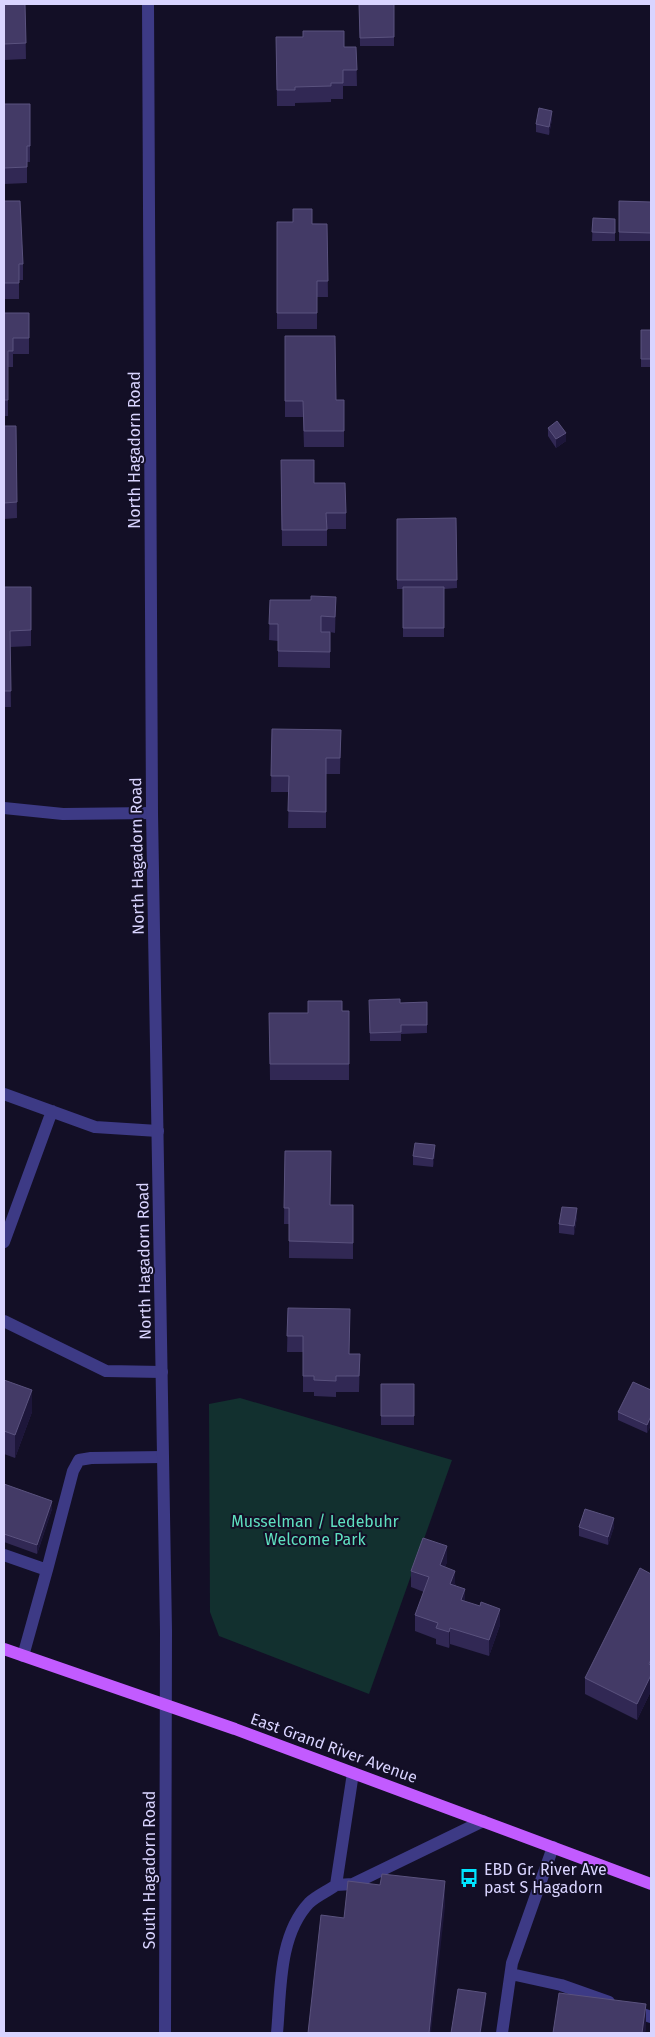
<svg xmlns="http://www.w3.org/2000/svg" width="655" height="2037" viewBox="0 0 655 2037" font-family="'Fira Sans',sans-serif">
<style>
.green{fill:#12302f}
.lines{fill:none;stroke-linecap:round;stroke-linejoin:round}
.service{stroke:#3d3a85;stroke-width:12}
.minor{stroke:#3d3a85;stroke-width:12}
.tertiary{stroke:#3d3a85;stroke-width:12}
.primary{stroke:#c25bff;stroke-width:12}
.wall{fill:#312854}
.shaded-wall{fill:#1d163a}
.building{fill:#433a66;stroke:#5a527e}
.labels{text-anchor:middle;dominant-baseline:central;stroke-width:4;stroke-linejoin:round;paint-order:stroke}
.street-label{font-size:16px;fill:#d9d4ff;stroke:#130f26}
.park-label{font-size:16px;fill:#5fe0c0;stroke:#130f26}
.poi-label{font-size:16px;fill:#d9d4ff;stroke:#130f26;text-anchor:start}
</style>
<rect width="100%" height="100%" fill="#130f26"/>
<path class="green" d="M240 1398 452 1460 369 1694 219 1636 210 1612 209 1404Z"/>
<g class="lines">
<path class="service" d="M4 1094 95 1127 158 1131
M4 1242 52 1111
M4 1321 106 1371 162 1372
M4 1555 47 1570 73 1471 79 1460 91 1458 163 1457
M23 1656 47 1570
M353 1773 336 1885 353 1884 483 1821
M511 1974 561 1985 609 2002
M631 2010 651 2017
M277 2033C281 1991 278 1936 309 1903 316 1896 328 1891 336 1885
M502 2033 512 1963 553 1847"/>
<path class="minor" d="M4 808 63 814 152 813"/>
<path class="tertiary" d="M148 4 152 813 166 1631 165 2033"/>
<path class="primary" d="M4 1649 235 1729 651 1884"/>
</g>
<path class="wall" d="M4 4H25L26 59 4 60Z
M359 4H394V46H360Z
M276 37 344 47H356L357 86H343V99H331V102L295 103V106H277Z
M4 104H30V162H27V183L4 184Z
M552 119 549 135 536 132V124Z
M4 201 23 264V280H19V299H4Z
M619 201 651 202V241H619Z
M593 218 615 219V241H592Z
M277 222 327 224 328 297H317V329H277Z
M4 313H29V354H13V367H8V416H4Z
M641 330H651V367H641Z
M285 336 336 400H344V447H304L303 417H285Z
M4 426H16L17 518 4 519Z
M548 428 566 441 556 448 548 436Z
M281 460 314 483 346 513V529H327V546H282Z
M456 518 457 588 444 589V637H403V589H397V519Z
M4 587H31V646L10 647 11 707H4Z
M336 597 335 633 330 632V668L278 667V641L269 640 270 600H311Z
M272 729 341 730 340 774H326V828H288L289 792H271Z
M369 1000 400 1003 427 1002V1033L401 1034V1041H370Z
M342 1011H349V1080H270L269 1013H308Z
M285 1151 330 1205H353V1259L289 1258V1224H284Z
M435 1153 433 1167 413 1165V1156Z
M577 1217 574 1235 559 1233V1224Z
M288 1308 350 1354H360L359 1392H336V1397L314 1396V1392H303V1352H287Z
M4 1380 32 1412 15 1458 4 1454Z
M381 1384H414V1425H381Z
M651 1390V1425L647 1433 618 1420V1412Z
M4 1484 52 1509 37 1554 4 1542Z
M579 1527H614L608 1545 579 1536Z
M447 1562 445 1567 465 1601 500 1625 489 1656 450 1644 449 1648 436 1644V1639L415 1631V1615L424 1592 411 1587V1571Z
M651 1574V1691L637 1720 585 1694V1678Z"/>
<path class="shaded-wall" d="M552 111V119L549 135V127Z
M566 433V441L556 448V439Z
M435 1145V1153L433 1167V1159Z
M577 1208V1217L574 1235V1226Z
M32 1390V1412L15 1458V1435Z
M651 1416V1425L647 1433V1425Z
M52 1501V1509L37 1554V1545Z
M614 1518V1527L608 1545V1537Z
M447 1546V1562L440 1581V1565Z
M455 1571V1587L450 1584Z
M465 1589V1605L461 1600Z
M500 1609V1625L489 1656V1640Z
M450 1628V1644L449 1648V1632Z
M651 1659V1691L637 1720V1704L649 1664Z
M445 1881V1907L431 2033H429Z
M486 1993V2002L481 2033H480Z
M646 2004V2030L645 2033H642Z"/>
<path class="building" d="M4 4H25L26 43 4 44Z
M359 4H394V37L360 38Z
M303 31H344V47H356L357 70H343V83H331V86L295 87V90H277L276 37H303Z
M4 104H30V146H27V167L4 168Z
M539 108 552 111 549 127 536 124Z
M4 201H20L23 264H19V283H4Z
M619 201 651 202V233L619 232Z
M293 209H312V224H327L328 281H317V313H277V222H293Z
M593 218 615 219V233L592 232Z
M4 313H29V338H13V351H8V400H4Z
M641 330H651V359H641Z
M285 336H335L336 400H344V431H304L303 401H285Z
M557 421 566 433 556 439 548 428Z
M4 426H16L17 502 4 503Z
M281 460H314V483H345L346 513H326L327 530H282Z
M456 518 457 580H397V519Z
M4 587H31V630L10 631 11 691H4Z
M403 587H444V628H403Z
M311 596 336 597 335 617 321 616V632H330V652L278 651V624H269L270 600H311Z
M272 729 341 730 340 758H326V812L288 811 289 776H271Z
M400 999V1003L427 1002V1025H401V1032L370 1033 369 1000Z
M308 1001H342V1011H349V1064H270L269 1013H308Z
M415 1143 435 1145 433 1159 413 1156Z
M285 1151H331L330 1205H353V1243L289 1241V1208H284Z
M562 1207 577 1208 574 1226 559 1224Z
M288 1308 350 1309 349 1354H360L359 1376H336V1381L314 1380V1376H303V1336H287Z
M4 1380 32 1390 15 1435 4 1431Z
M633 1382 651 1390V1416L647 1425 618 1412Z
M381 1384H414V1416H381Z
M4 1484 52 1501 37 1545 4 1534Z
M585 1509 614 1518 608 1537 579 1527Z
M423 1538 447 1546 440 1565 455 1571 450 1584 465 1589 461 1600 480 1606 481 1602 500 1609 489 1640 450 1628 449 1632 436 1628 438 1623 415 1615 429 1577 411 1571Z
M640 1568 651 1574V1659L649 1664 651 1666V1675L637 1704 585 1678Z
M382 1874 445 1881 429 2033H308L321 1915 344 1918 348 1881 380 1885Z
M458 1989 486 1993 480 2033H451Z
M559 1993 646 2004 642 2033H553Z"/>
<defs>
<g id="bus-bare" transform="scale(1.5)"><path d="M-5-6H5V4H4V6H2V4H-2V6H-4V4H-5ZM-3.5-4V0h7V-4ZM-3.5 1.2v1.5H-2V1.2ZM2 1.2v1.5H3.5V1.2Z" fill="#00e5ff" stroke="#130f26" stroke-width="2.5" paint-order="stroke"/></g>
</defs>
<g fill-rule="evenodd">
<use href="#bus-bare" x="469" y="1878"/>
</g>
<g class="labels">
<g class="street-label">
<text transform="translate(134 450) rotate(-90)">North Hagadorn Road</text>
<text transform="translate(137 856) rotate(-91)">North Hagadorn Road</text>
<text transform="translate(144 1261) rotate(-91)">North Hagadorn Road</text>
<text transform="translate(334 1748) rotate(20)">East Grand River Avenue</text>
<text transform="translate(149 1870) rotate(-90)">South Hagadorn Road</text>
</g>
<g class="park-label">
<text x="315" y="1521">Musselman / Ledebuhr<tspan x="315" dy="18">Welcome Park</tspan></text>
</g>
<g class="poi-label">
<text x="484" y="1869">EBD Gr. River Ave<tspan x="484" dy="18">past S Hagadorn</tspan></text>
</g>
</g>
<rect width="655" height="2037" fill="none" stroke="#d9d4ff" stroke-width="10"/>
</svg>
